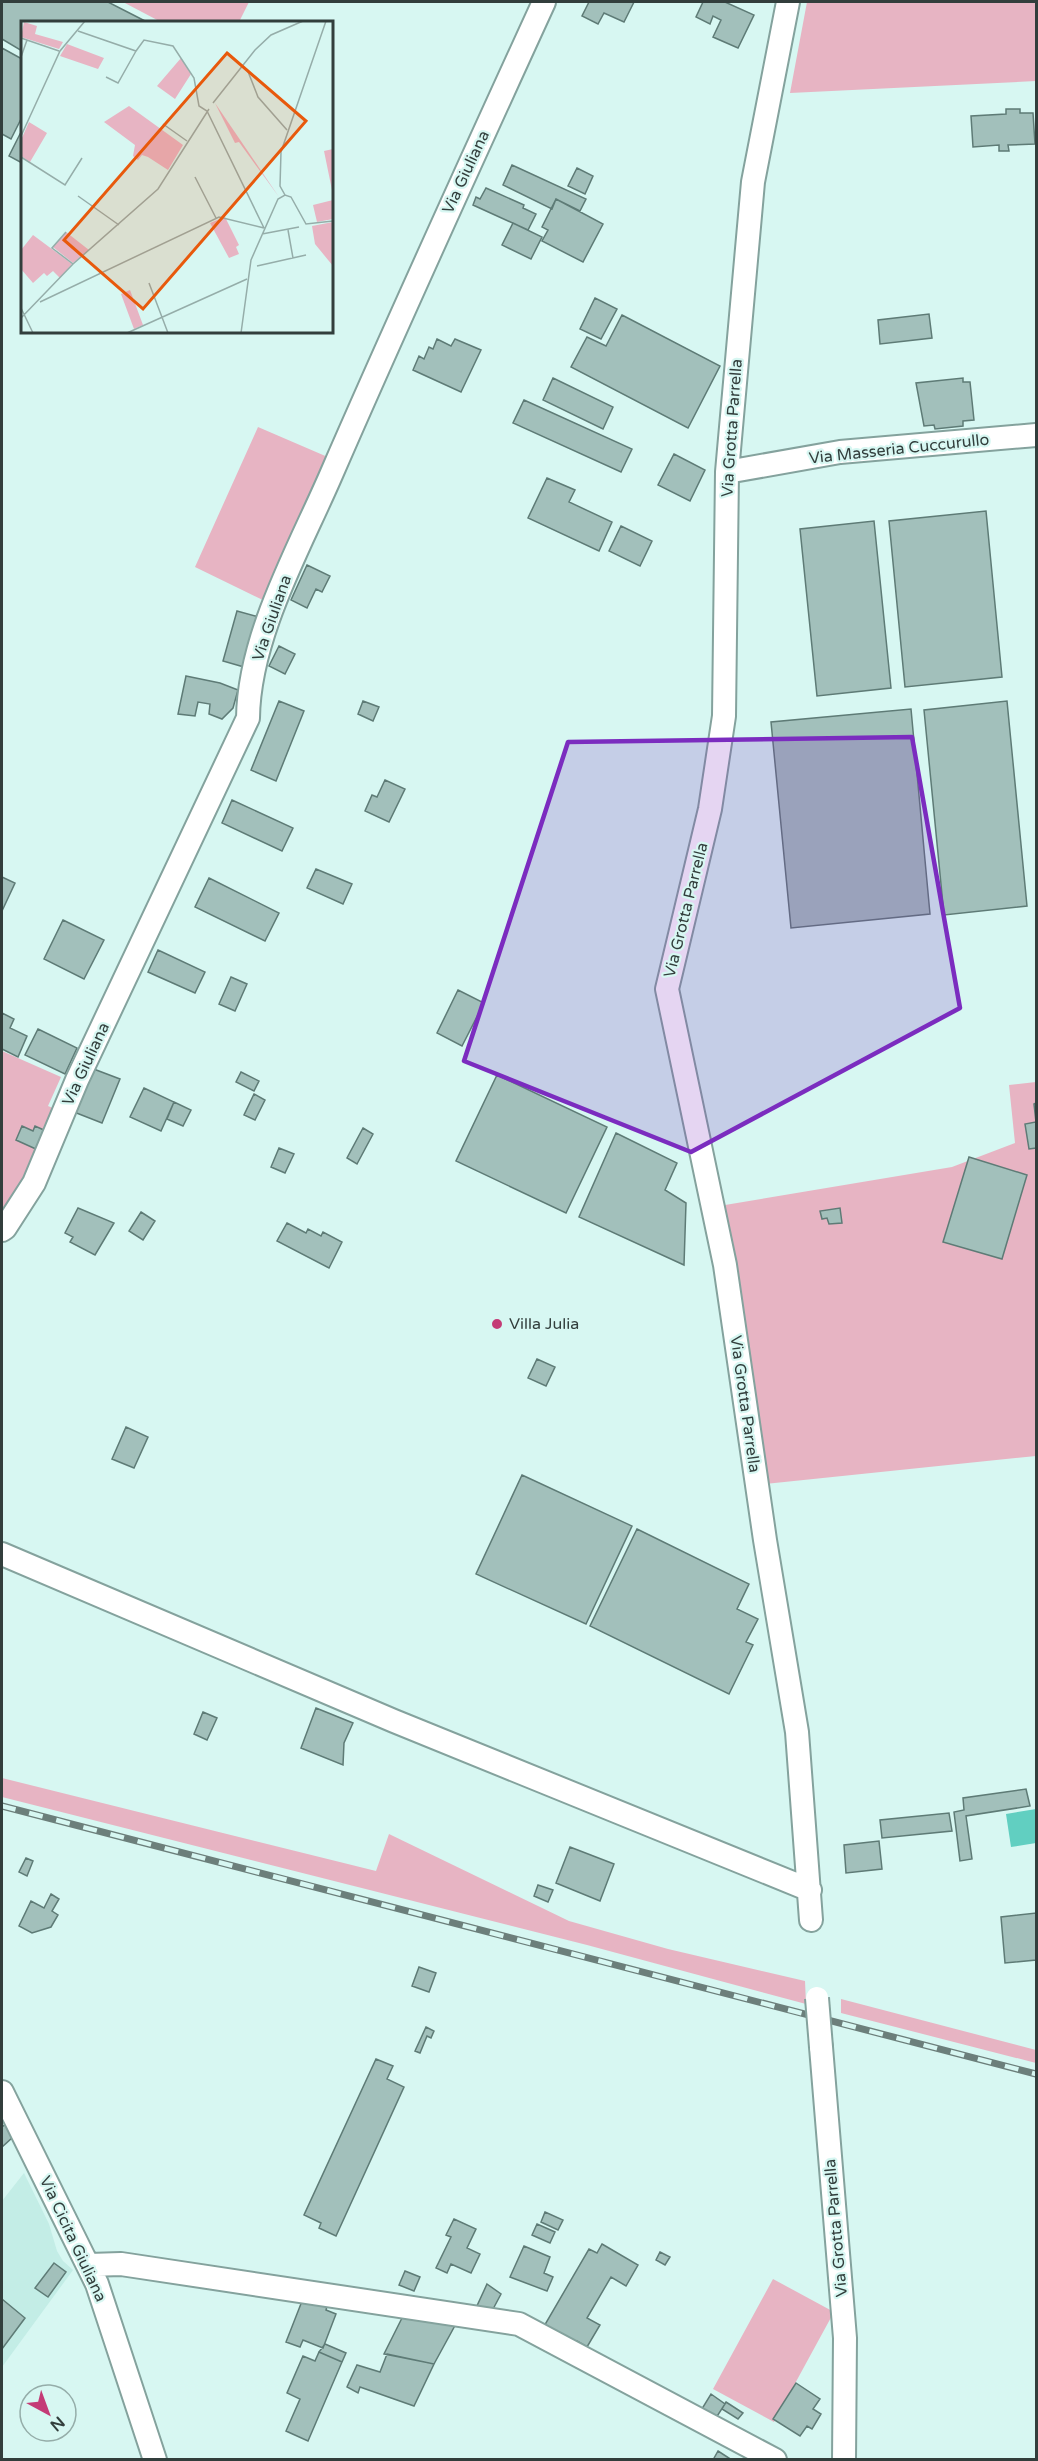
<svg xmlns="http://www.w3.org/2000/svg" width="1038" height="2461" viewBox="0 0 1038 2461" font-family="'Varela Round',sans-serif">
<style>
.built{fill:#c3ede6}
.green{fill:#e7b4c3}
.water{fill:#61cfc1}
.building{fill:#a2c0bb;stroke:#5e7b76;stroke-width:1.5}
.lines{fill:none;stroke-linecap:round;stroke-linejoin:round}
.street-casing{stroke:#84a29d;stroke-width:26}
.street{stroke:#fff;stroke-width:22}
.rail-casing{stroke:#6c7f7b;stroke-width:7}
.rail{stroke:#d7f7f2;stroke-width:4.5;stroke-dasharray:14;stroke-linecap:butt}
.street-bridge-casing{stroke:#84a29d;stroke-width:26;stroke-linecap:butt}
.street-bridge{stroke:#fff;stroke-width:22}
.marked{fill:#7b2cbf;fill-opacity:0.2;stroke:#7b2cbf;stroke-width:4.5;stroke-linejoin:round}
.poi-dot{fill:#c43b76;stroke:#d7f7f2;stroke-width:2}
.labels{text-anchor:middle;dominant-baseline:central;stroke-width:4.5;stroke-linejoin:round;paint-order:stroke}
.street-label{font-size:16px;fill:#323e3c;stroke:#d7f7f2}
.poi-label{font-size:16px;fill:#323e3c;stroke:#d7f7f2;text-anchor:start}
.inset-road{fill:none;stroke:#95ada9;stroke-width:1.5}
.view{fill:#e8590c;fill-opacity:0.15;stroke:#e8590c;stroke-width:3}
.inset-edge{fill:none;stroke:#323e3c;stroke-width:3}
</style>
<rect width="100%" height="100%" fill="#d7f7f2"/>
<path class="built" d="M24 2173 49 2224 57 2251 63 2261 73 2270 2 2367V2201Z"/>
<path class="green" d="M123 2H249L239 22H161Z
M807 2H1036V81L790 93Z
M258 427 330 458 267 602 195 567Z
M2 1051 61 1077 48 1106 55 1109 20 1187 2 1214Z
M1036 1082V1456L765 1484 719 1206 952 1167 1015 1143 1009 1085Z
M2 1778 376 1871 389 1834 569 1921 668 1949 805 1981 806 2004 587 1945 2 1797Z
M841 1999 1036 2050V2063L841 2013Z
M773 2279 834 2312 774 2422 713 2389Z"/>
<path class="water" d="M1036 1809V1843L1011 1847 1006 1814Z"/>
<path class="building" d="M2 2H108L147 22H22V51L2 39Z
M589 2H634L624 22 604 13 598 24 582 16Z
M703 2H725L754 15 738 48 713 37 721 20 713 16 710 24 696 17Z
M2 48 22 59V117L11 139 2 134Z
M1006 109H1020V113H1033L1035 144 1008 145 1009 151H999V145L973 147 971 116 1006 114Z
M22 130V163L9 156Z
M512 165 586 199 580 211 556 199 552 209 503 185Z
M577 168 593 176 585 194 568 186Z
M486 188 524 205 523 208 536 214 528 230 473 205 476 197 480 199Z
M556 199 603 224 583 262 542 241 548 230 542 227Z
M513 223 542 237 531 259 502 245Z
M595 298 617 309 601 339 580 329Z
M929 314 932 338 880 344 878 320Z
M622 315 720 366 688 428 571 367 587 337 606 346Z
M437 339 451 346 455 339 481 350 461 392 413 370 419 356 424 359 429 347 433 349Z
M553 378 613 407 603 429 543 400Z
M963 378V382H970L974 420 963 421V426L935 429 934 425 924 426 916 383Z
M524 400 632 449 621 472 513 423Z
M674 454 705 470 690 501 658 485Z
M547 478 575 490 569 502 612 522 599 551 528 518Z
M986 511 1002 677 905 687 889 521Z
M874 521 891 688 817 696 800 529Z
M621 526 652 541 640 566 609 551Z
M307 565 330 576 322 592 316 589 307 608 291 600Z
M237 611 259 617 244 667 223 661Z
M279 646 295 654 285 674 269 666Z
M186 676 220 683 238 690 233 708 222 719 209 714 210 704 198 702 195 716 178 714Z
M279 701 304 711 276 781 251 770Z
M363 701 379 707 373 721 358 714Z
M1007 701 1027 906 944 915 924 710Z
M911 709 930 914 791 928 771 722Z
M385 780 405 789 389 822 365 811 372 795 377 797Z
M232 800 293 828 282 851 222 823Z
M316 869 352 884 343 904 307 888Z
M2 877 15 883 2 911Z
M209 878 279 913 265 941 195 907Z
M63 920 104 940 84 979 44 959Z
M158 950 205 972 195 993 148 972Z
M231 977 247 984 235 1011 219 1004Z
M458 990 484 1003 462 1046 437 1033Z
M2 1013 14 1019 10 1028 27 1036 18 1057 2 1049Z
M38 1029 77 1048 65 1074 25 1055Z
M91 1068 120 1079 102 1123 74 1112Z
M241 1072 259 1081 254 1091 236 1082Z
M497 1075 607 1127 566 1213 456 1161Z
M144 1088 174 1102 161 1131 130 1117Z
M254 1094 265 1100 255 1120 244 1115Z
M174 1102 191 1110 183 1126 167 1119Z
M1036 1103V1148L1029 1149 1025 1124 1036 1122 1034 1104Z
M22 1126 33 1131 35 1126 46 1131 38 1150 16 1140Z
M363 1128 373 1134 357 1164 347 1158Z
M616 1133 677 1163 665 1190 686 1203 684 1265 579 1217Z
M279 1148 294 1154 285 1173 271 1167Z
M969 1157 1027 1175 1002 1259 943 1242Z
M78 1208 114 1223 95 1255 70 1242 73 1237 65 1233Z
M840 1208 842 1223 829 1224 827 1218 822 1219 820 1211Z
M141 1212 155 1221 143 1240 129 1231Z
M287 1223 306 1233 308 1229 321 1236 323 1232 342 1242 329 1268 277 1241Z
M537 1359 555 1367 546 1386 528 1378Z
M126 1427 148 1437 134 1468 112 1459Z
M522 1475 632 1526 586 1624 476 1574Z
M637 1529 749 1584 737 1609 758 1619 746 1642 753 1645 729 1694 590 1626Z
M316 1708 353 1723 344 1743 343 1765 301 1748Z
M203 1712 217 1718 207 1740 194 1734Z
M1026 1789 1030 1806 966 1816 972 1859 960 1861 954 1812 964 1810 963 1798Z
M949 1813 952 1831 882 1838 880 1820Z
M879 1841 882 1869 846 1873 844 1845Z
M570 1847 614 1864 600 1901 556 1883Z
M26 1858 33 1861 27 1876 19 1872Z
M538 1885 553 1890 548 1902 534 1896Z
M51 1894 59 1899 52 1911 58 1915 51 1927 32 1933 19 1926 31 1901 44 1908Z
M1036 1913V1960L1005 1963 1001 1917Z
M419 1967 436 1973 429 1992 412 1986Z
M426 2027 434 2031 431 2038 427 2036 420 2053 415 2051Z
M376 2059 393 2066 387 2079 404 2087 336 2236 319 2228 321 2223 304 2215Z
M7 2123 13 2137 2 2147V2127Z
M545 2212 563 2220 558 2230 541 2222Z
M454 2219 476 2229 467 2248 480 2254 471 2273 451 2264 447 2273 436 2268 451 2237 446 2235Z
M537 2224 555 2232 550 2243 532 2235Z
M602 2244 638 2265 626 2286 611 2277 587 2318 600 2325 587 2347 577 2341 574 2346 543 2328 589 2249 597 2253Z
M524 2246 550 2257 544 2273 553 2277 547 2291 510 2277Z
M660 2252 670 2257 665 2265 656 2260Z
M54 2263 66 2272 48 2297 35 2288Z
M405 2271 420 2277 414 2291 399 2285Z
M487 2284 501 2294 492 2311 476 2308Z
M304 2296 327 2306 326 2310 336 2314 323 2348 303 2340 300 2347 286 2342Z
M2 2299 25 2318 2 2349Z
M406 2310 458 2320 434 2364 384 2354Z
M325 2344 346 2353 342 2362 319 2352Z
M319 2352 342 2362 308 2441 286 2431 300 2399 287 2393 303 2356 315 2361Z
M387 2354 434 2364 414 2406 360 2387 358 2393 347 2387 357 2365 380 2372Z
M796 2383 820 2399 813 2409 821 2414 812 2429 807 2426 800 2436 773 2419Z
M711 2394 725 2404 714 2421 700 2412Z
M726 2402 743 2413 738 2419 722 2409Z
M718 2451 732 2460H713Z"/>
<g class="lines">
<g class="street-casing">
<path id="street" d="M788 2 753 182 727 472 724 716 710 809 667 989 725 1265 765 1540 797 1732 811 1920
M727 472 840 452 1036 435
M2 1230 5 1228 34 1183 77 1080 248 718C249 636 299 549 331 475 400 316 472 159 544 2
M2 1554 394 1721 810 1890
M821 2047 845 2338 844 2460
M2 2092 97 2284 155 2460
M89 2265 121 2264 519 2324 775 2460"/>
</g>
<use href="#street" class="street"/>
<g class="rail-casing">
<path id="rail" d="M2 1806 1036 2074"/>
</g>
<use href="#rail" class="rail"/>
<g class="street-bridge-casing">
<path id="street-bridge" d="M817 1998 821 2047"/>
</g>
<use href="#street-bridge" class="street-bridge"/>
</g>
<path class="marked" d="M912 737 960 1008 691 1152 464 1061 568 742Z"/>
<circle class="poi-dot" cx="497" cy="1324" r="6"/>
<g class="labels">
<g class="street-label">
<text transform="translate(466 172) rotate(-65)">Via Giuliana</text>
<text transform="translate(732 428) rotate(-86)">Via Grotta Parrella</text>
<text transform="translate(899 449) rotate(-6)">Via Masseria Cuccurullo</text>
<text transform="translate(272 618) rotate(-71)">Via Giuliana</text>
<text transform="translate(686 910) rotate(-76)">Via Grotta Parrella</text>
<text transform="translate(86 1064) rotate(-65)">Via Giuliana</text>
<text transform="translate(745 1404) rotate(82)">Via Grotta Parrella</text>
<text transform="translate(836 2228) rotate(-95)">Via Grotta Parrella</text>
<text transform="translate(73 2239) rotate(65)">Via Cicita Giuliana</text>
</g>
<g class="poi-label">
<text x="509" y="1324">Villa Julia</text>
</g>
</g>
<g transform="translate(21 21)">
<rect width="312" height="312" fill="#d7f7f2"/>
<path d="M3 1 16 5 14 13 42 21 38 28 0 16ZM46 23 83 37 77 48 39 35ZM160 37 170 53 154 78 136 65ZM194 82 258 176 218 121 214 122ZM108 85 162 124 147 149 127 136 121 134 117 139 112 135 114 124 83 101ZM8 101 26 112 9 141 0 135V119ZM312 128V174L303 130ZM312 179V198L296 201 292 184ZM204 196 218 224 215 226 218 233 208 237 189 202ZM312 201V245L294 223 291 205ZM45 211 68 229 52 242 32 226ZM12 214 51 243 39 257 32 250 26 255 23 252 12 262 0 248V229ZM109 269 122 304 113 308 100 273Z" fill="#e7b4c3"/>
<path class="inset-road" d="M57 10 115 30 123 19 152 25 173 57 178 85 186 90 243 207M0 17 38 30M0 36 6 19M226 48 237 76 266 109M85 56 97 62 115 30M192 82 234 29 250 14 282 0M142 103 166 120M0 115 39 30 64 0M0 136 44 164 61 137M174 156 195 197M264 174 259 165 260 131 305 0M57 175 98 204M267 209 272 237M45 211 31 227 52 243M241 213 278 206M236 245 285 234M128 262 147 312M19 281 198 196 243 207M0 287 12 312M0 297 52 243 137 168 188 88M106 312 226 258M220 312 230 239 257 178 264 174 270 176 285 203 312 200"/>
<path class="view" d="M206 32 285 100 122 288 43 219Z"/>
<rect width="312" height="312" class="inset-edge"/>
</g>
<rect width="1038" height="2461" fill="none" stroke="#323e3c" stroke-width="6"/>
<g transform="translate(48 2413) rotate(139)"><circle r="28" fill="#d7f7f2" stroke="#95ada9" stroke-width="1.5"/>
<path d="M0-4.5L10 22L0 15L-10 22Z" fill="#c43b76"/>
<text y="-9" font-size="16" font-weight="bold" text-anchor="middle" fill="#323e3c">N</text>
</g>
</svg>
